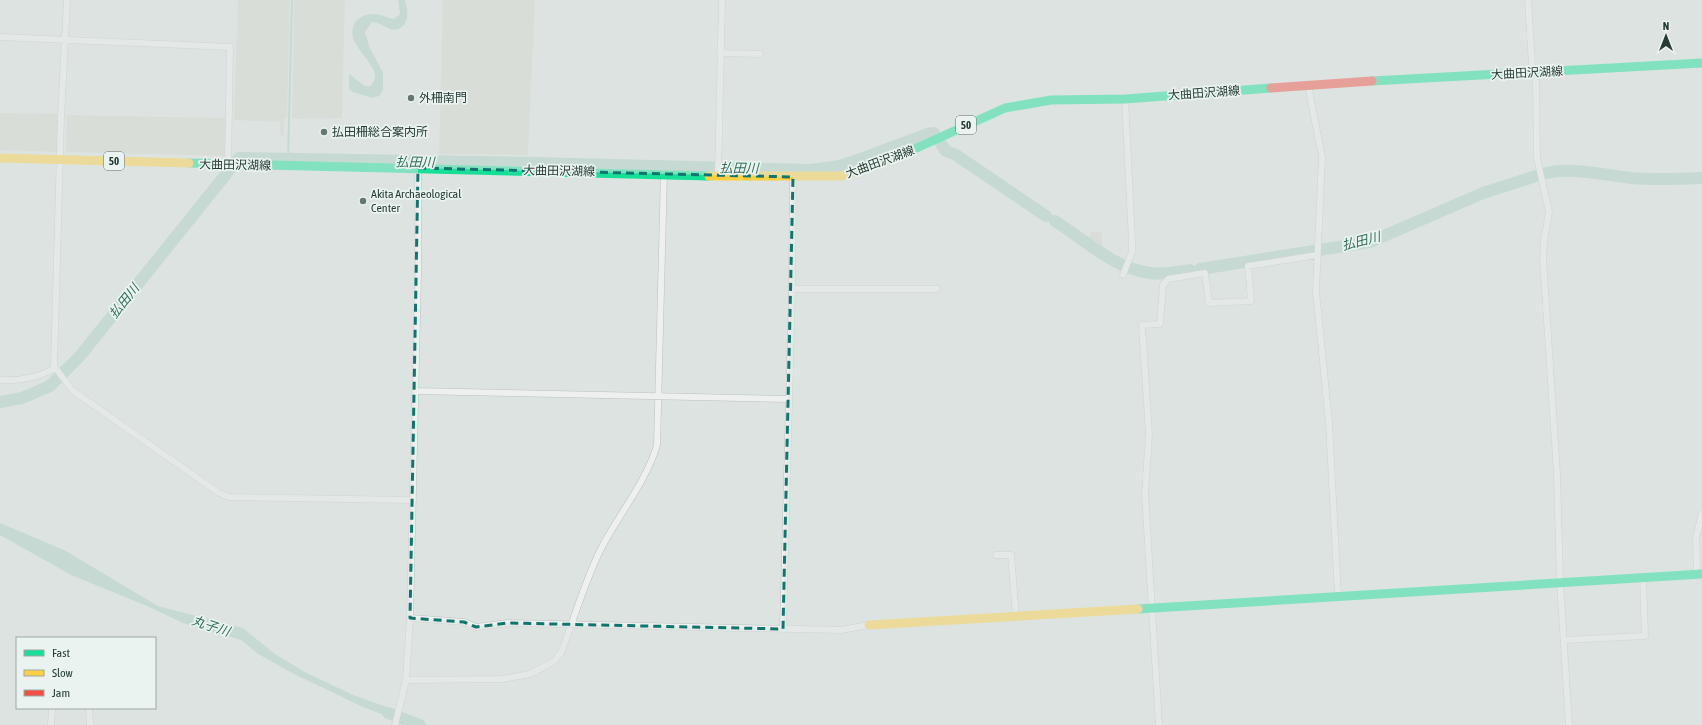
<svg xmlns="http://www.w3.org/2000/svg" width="1702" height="725" viewBox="0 0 1702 725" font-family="'Asap Condensed','Noto Sans JP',sans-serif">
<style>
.green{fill:#d5d6cd}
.water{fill:#abcec1}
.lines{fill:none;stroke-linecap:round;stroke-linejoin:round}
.stream{stroke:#abcec1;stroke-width:2}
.river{stroke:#abcec1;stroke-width:12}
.street-casing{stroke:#bcc1bf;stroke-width:7}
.street{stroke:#edf0ef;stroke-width:6}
.fast{stroke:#16e098;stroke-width:9}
.slow{stroke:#ffcf43;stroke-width:9}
.jam{stroke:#f24e42;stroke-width:9}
.marked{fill:none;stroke:#0f766e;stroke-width:3;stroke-dasharray:8 5;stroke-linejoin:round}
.poi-dot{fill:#667671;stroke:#eaf3f0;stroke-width:1.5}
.labels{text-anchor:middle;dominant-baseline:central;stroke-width:3.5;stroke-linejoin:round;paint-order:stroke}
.shield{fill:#eaf3f0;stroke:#61726d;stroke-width:1}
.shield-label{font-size:11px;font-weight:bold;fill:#263b35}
.street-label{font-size:12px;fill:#263b35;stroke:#eaf3f0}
.poi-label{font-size:12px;fill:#263b35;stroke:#eaf3f0;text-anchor:start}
.water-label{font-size:13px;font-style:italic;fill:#316e58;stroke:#eaf3f0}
</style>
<rect width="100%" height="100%" fill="#dde3e1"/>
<path class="green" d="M238 0H290L287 118H284V136L280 135V122L234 120Z
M294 0H345L342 118 292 119Z
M443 0H535L528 155 439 154Z
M0 113 59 114 58 152 0 150Z
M67 115 225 118V156L66 152Z
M1091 232H1102V250L1088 239Z"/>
<path class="water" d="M398 0H405C405 3 407 6 407 9 409 20 403 33 390 29 384 26 379 23 372 22L365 32 369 46 383 73V90L379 96 372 98 353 92 349 89V74L365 86H371C373 83 375 79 375 75 373 59 340 40 357 20 361 16 368 14 374 14 381 14 387 18 394 19L400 14Z
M0 523 64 550 158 606 243 628 275 654 303 671 353 695 404 713 402 722 363 707 296 675 258 654 241 640 183 623 147 606 71 575 0 535Z"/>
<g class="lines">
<path class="stream" d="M288 159 292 0"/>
<path class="river" d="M941 144 946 151 956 155 1046 216
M1546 173C1573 167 1604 175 1631 178 1655 180 1679 179 1702 178
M1055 221C1085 240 1113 268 1150 273 1162 275 1178 272 1190 270
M1200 269 1370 242 1483 193 1536 176
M0 402 22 398 50 386 80 356 239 158 535 163 811 170 839 166 852 162 927 134 934 133V134
M388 713 420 725"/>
<g class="street-casing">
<path id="street" d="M67 0 61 116 54 366 72 390 89 402 219 493 229 497 413 500
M1528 0 1532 65 1536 80 1537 158 1549 212 1544 241 1543 259 1557 473 1560 582 1569 725
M0 37 230 47 228 165
M720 53 760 54
M1308 85 1322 157 1316 291 1329 423 1338 596
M718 176 722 0
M1123 275 1132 252V241L1125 99
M792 289H937
M0 380C20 381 38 378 55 368
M415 391 788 399
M996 555H1011L1016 616
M1697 574 1696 538 1702 513
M410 618 464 622 476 627 508 623 841 630 869 625
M783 629 792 289 793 177
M1564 640 1645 636 1643 577
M406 680 502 679 530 674 553 662 561 653C575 617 585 579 603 545 620 513 647 480 657 445L664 173
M89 708 90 725
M51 725 52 708
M395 725 406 680 410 618 418 274V168
M1159 725 1145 494 1149 434 1142 325 1160 324 1163 285 1168 279 1205 273 1209 303 1251 301 1248 266 1317 255"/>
</g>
<use href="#street" class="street"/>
<path class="fast" d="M1372 81 1702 63
M899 156 1005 108 1051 100 1125 99 1271 88
M189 163 709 176
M1138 609 1702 574"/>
<path class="slow" d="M0 158 189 163
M709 176H842L899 156
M869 625 1138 609"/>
<path class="jam" d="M1271 88 1372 81"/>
</g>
<path d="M0 0H1702V725H0ZM418 168 793 177 783 629 508 623 476 627 464 622 410 618Z" fill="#dde3e1" fill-opacity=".55" fill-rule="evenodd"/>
<path class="marked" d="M418 168 793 177 783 629 508 623 476 627 464 622 410 618Z"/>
<g class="poi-dot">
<circle cx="411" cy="98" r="4"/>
<circle cx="324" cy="132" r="4"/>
<circle cx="363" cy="201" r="4"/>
</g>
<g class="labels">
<g class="shield">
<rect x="956" y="116" width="20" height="18" rx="3"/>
<rect x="104" y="152" width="20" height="18" rx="3"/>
</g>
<g class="shield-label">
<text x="966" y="125">50</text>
<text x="114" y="161">50</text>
</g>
<g class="street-label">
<text transform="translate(1527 73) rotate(-3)">大曲田沢湖線</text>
<text transform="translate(1204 93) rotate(-4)">大曲田沢湖線</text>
<text transform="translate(880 162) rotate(-20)">大曲田沢湖線</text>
<text transform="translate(235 165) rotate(1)">大曲田沢湖線</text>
<text transform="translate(559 171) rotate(1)">大曲田沢湖線</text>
</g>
<g class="poi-label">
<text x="419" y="98">外柵南門</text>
<text x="332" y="132">払田柵総合案内所</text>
<text x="371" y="194">Akita Archaeological<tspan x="371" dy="14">Center</tspan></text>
</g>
<g class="water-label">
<text transform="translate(415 162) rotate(1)">払田川</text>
<text transform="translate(739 168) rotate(1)">払田川</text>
<text transform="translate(1361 241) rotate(-14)">払田川</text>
<text transform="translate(124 301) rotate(-51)">払田川</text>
<text transform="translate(211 626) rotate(18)">丸子川</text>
</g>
</g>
<rect x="16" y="637" width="140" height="72" fill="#eaf3f0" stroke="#9ca9a5"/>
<rect x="24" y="650" width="20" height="6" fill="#16e098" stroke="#9ca9a5"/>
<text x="52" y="657" font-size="12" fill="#263b35">Fast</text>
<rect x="24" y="670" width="20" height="6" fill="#ffcf43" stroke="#9ca9a5"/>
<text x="52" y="677" font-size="12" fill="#263b35">Slow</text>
<rect x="24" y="690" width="20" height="6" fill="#f24e42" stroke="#9ca9a5"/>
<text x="52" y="697" font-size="12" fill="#263b35">Jam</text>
<g transform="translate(1666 36)" stroke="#eaf3f0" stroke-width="3" paint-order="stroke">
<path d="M0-3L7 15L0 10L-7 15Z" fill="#263b35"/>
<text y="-6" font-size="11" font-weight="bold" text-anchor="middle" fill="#263b35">N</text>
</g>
</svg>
